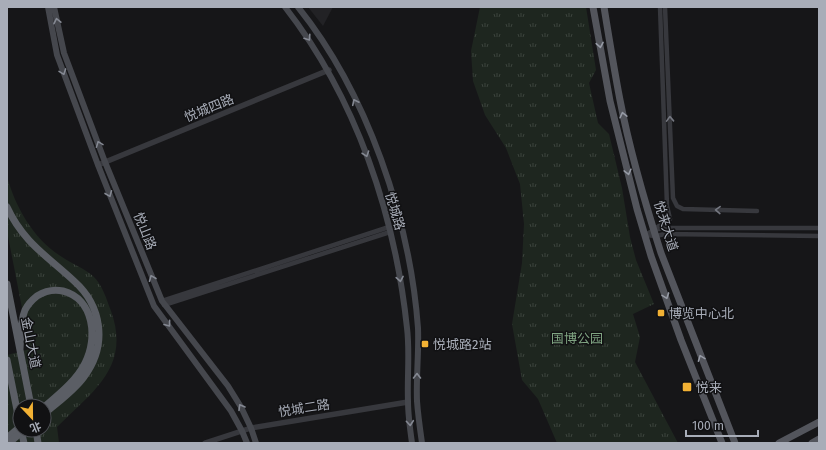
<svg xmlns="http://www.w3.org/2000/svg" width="826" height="450" viewBox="0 0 826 450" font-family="'Fira Sans','Noto Sans SC',sans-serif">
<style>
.built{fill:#222225}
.grass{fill:url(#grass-tufts);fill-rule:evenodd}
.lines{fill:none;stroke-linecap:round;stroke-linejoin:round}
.minor{stroke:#37383d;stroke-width:4.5}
.tertiary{stroke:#37383d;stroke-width:5.5}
.secondary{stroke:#45474d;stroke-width:6}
.primary{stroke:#53555c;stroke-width:7}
.trunk{stroke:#5b5e65;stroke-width:7}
.trunk-bridge{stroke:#5b5e65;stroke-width:7}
.oneway{stroke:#858993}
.oneway2{stroke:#979ba6}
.oneway3{stroke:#757881}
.poi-dot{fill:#f2b134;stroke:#111113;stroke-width:1.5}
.labels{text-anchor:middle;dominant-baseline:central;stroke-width:3;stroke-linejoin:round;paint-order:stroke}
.street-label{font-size:13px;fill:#a8adb8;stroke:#111113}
.poi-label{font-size:13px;fill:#a8adb8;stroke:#111113;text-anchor:start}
.park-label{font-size:13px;fill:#7fa381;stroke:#111113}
</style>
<defs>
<pattern id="grass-tufts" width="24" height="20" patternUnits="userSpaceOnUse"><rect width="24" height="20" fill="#1e261f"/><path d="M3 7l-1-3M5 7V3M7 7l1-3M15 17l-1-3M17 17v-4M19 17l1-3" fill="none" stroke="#3c433d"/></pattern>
</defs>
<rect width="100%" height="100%" fill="#161618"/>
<path class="built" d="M308 7H333L323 26Z"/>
<path class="grass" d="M480 7H586L596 70 589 83 598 123 609 134 622 188 630 237 636 260 654 304 633 314 640 337 635 362 678 443H557L538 399 522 380 512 324 522 263 524 224 520 184 506 148 485 115 473 81 471 51Z
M7 176C15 207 34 240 62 257 72 264 84 268 93 276 103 286 106 298 111 311 131 367 93 391 57 427L59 443H7V355L30 349 7 231ZM20 406H44V430H20Z"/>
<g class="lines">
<path class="minor" d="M665 7 673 198 677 206 683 209 757 211
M656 228 670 219 667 206 660 7
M819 228H663L654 230 645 235 656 236 665 234 819 236
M162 301 389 227
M164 305 390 232"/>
<path class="tertiary" d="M98 165 329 70
M205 443 251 428 408 402"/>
<path class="secondary" d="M48 7 57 55 98 165 154 306 231 411 242 431 247 443
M54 7 64 53 105 162 162 301 228 386 241 407 251 428 256 443
M285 7C356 98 395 214 407 328 410 352 407 377 408 401 408 415 410 429 412 443
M298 7C367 93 410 219 418 328 419 352 416 377 417 401 418 415 420 429 422 443"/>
<path class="primary" d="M593 7 610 101 637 209 651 256 681 340 722 443
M604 7C609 38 614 69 620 100 630 152 645 203 661 253L735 443
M779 443 819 422
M812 443 819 439"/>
<path class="trunk" d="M7 207C23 242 47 256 74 281 102 306 108 345 84 377 74 391 58 402 44 414
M7 284 31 406
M20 349C21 336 20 322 25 310 28 304 32 300 37 296 45 291 54 289 63 291 94 299 98 338 85 363 76 381 59 394 44 407
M7 360 20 425
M21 430 24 443
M36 430 38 443
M7 438 20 427"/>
<path class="trunk-bridge" d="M10 442 24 430"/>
</g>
<defs><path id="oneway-chevron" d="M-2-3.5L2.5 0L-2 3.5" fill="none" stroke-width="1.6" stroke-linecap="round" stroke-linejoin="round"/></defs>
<g class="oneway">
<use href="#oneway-chevron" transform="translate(57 21) rotate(-102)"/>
<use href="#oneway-chevron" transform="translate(308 38) rotate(56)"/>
<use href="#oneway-chevron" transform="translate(63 72) rotate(70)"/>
<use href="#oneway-chevron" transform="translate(355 102) rotate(-116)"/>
<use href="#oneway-chevron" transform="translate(99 144) rotate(-111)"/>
<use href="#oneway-chevron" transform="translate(366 154) rotate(71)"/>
<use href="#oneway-chevron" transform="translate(109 194) rotate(68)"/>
<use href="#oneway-chevron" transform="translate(152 278) rotate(-112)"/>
<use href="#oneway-chevron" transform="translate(400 279) rotate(80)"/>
<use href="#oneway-chevron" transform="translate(168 324) rotate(53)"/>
<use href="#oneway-chevron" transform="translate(417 376) rotate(-90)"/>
<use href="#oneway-chevron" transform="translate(241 407) rotate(-120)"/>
<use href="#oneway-chevron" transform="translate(410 423) rotate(85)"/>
</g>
<g class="oneway2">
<use href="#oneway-chevron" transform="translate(600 45) rotate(80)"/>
<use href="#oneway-chevron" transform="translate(623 115) rotate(-103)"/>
<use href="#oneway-chevron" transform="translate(628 172) rotate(76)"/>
<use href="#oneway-chevron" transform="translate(666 296) rotate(70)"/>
<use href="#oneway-chevron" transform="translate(701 358) rotate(-111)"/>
</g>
<g class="oneway3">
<use href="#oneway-chevron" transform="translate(670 119) rotate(-92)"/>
<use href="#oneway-chevron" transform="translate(718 210) rotate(-178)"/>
</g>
<g class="poi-dot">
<rect x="657" y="309" width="8" height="8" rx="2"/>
<rect x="421" y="340" width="8" height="8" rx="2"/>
<rect x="682" y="382" width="10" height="10" rx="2"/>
</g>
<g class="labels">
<g class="street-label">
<text transform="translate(209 108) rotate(-22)">悦城四路</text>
<text transform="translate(395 211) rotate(74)">悦城路</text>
<text transform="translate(666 226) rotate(73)">悦来大道</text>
<text transform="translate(145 231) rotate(68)">悦山路</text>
<text transform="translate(31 343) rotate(79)">金山大道</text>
<text transform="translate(304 408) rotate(-9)">悦城二路</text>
</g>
<g class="poi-label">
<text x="669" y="313">博览中心北</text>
<text x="433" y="344">悦城路2站</text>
<text x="696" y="387">悦来</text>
</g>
<g class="park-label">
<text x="577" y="338">国博公园</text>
</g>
</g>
<rect width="826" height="450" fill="none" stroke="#a8adb8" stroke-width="16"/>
<g transform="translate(32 418) rotate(158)"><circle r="19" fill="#111113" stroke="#4d4f55"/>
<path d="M0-3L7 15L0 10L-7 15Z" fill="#f2b134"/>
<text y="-6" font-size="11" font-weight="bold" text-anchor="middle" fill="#a8adb8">北</text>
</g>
<path d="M686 430v6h72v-6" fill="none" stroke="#a8adb8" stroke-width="2"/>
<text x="692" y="430" font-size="12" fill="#a8adb8" stroke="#111113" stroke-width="3" paint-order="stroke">100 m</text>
</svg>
